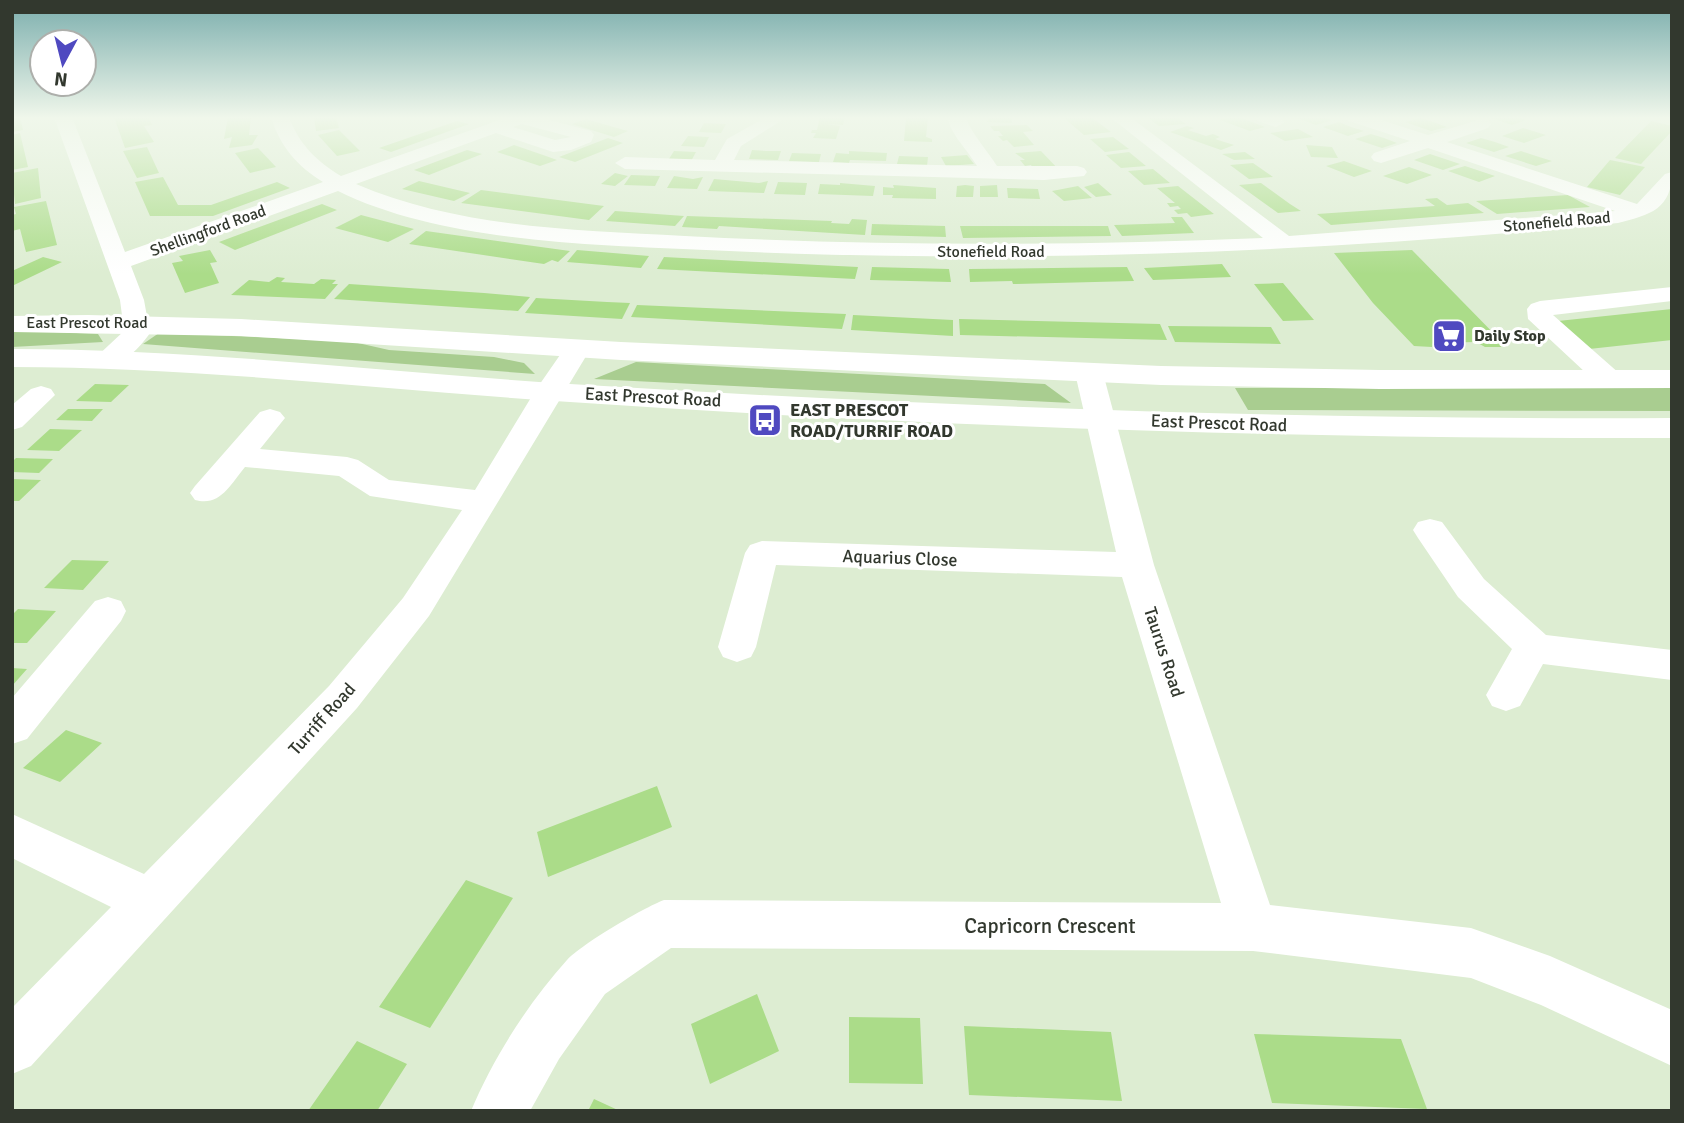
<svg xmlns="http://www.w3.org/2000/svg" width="1684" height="1123" viewBox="0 0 1684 1123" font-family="Signika,sans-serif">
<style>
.green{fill:#a9cd90}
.building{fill:#abdc89}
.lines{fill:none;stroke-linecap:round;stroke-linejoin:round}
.minor{fill:#fff;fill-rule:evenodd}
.highway{fill:#fff;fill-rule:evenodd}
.labels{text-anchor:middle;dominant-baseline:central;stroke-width:6;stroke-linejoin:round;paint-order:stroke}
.far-street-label{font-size:16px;fill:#32382e;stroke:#fff}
.far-poi-label{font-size:16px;font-weight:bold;fill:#32382e;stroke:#fff;text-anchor:start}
.street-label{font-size:18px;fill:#32382e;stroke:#fff}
.poi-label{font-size:18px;font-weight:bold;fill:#32382e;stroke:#fff;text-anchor:start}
.near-street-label{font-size:21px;fill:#32382e;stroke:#fff}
</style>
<rect width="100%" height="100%" fill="#ddedd2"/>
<path class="green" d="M33 331 98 334 103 342 12 347V332Z
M159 333 349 341 389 350 494 357 524 363 535 374 143 344Z
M636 362 1045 384 1071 403 594 379Z
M1235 388H1672V411L1248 410Z"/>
<path class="building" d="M12 117H20L23 130 12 132Z
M114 117H148L152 125 144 126 154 142 125 148Z
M228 117H251L249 135H258L252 145 229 148 232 137 224 139Z
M314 117H336L339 128 316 131Z
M820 117H845L843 125 826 124 840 126 836 139 813 138 816 133H811L812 130H817Z
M928 117 926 137 932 139V142L904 141 906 118Z
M990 117H1011L1012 123 987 122Z
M1063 117H1091L1111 132 1084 135Z
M1147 117H1176L1186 124 1159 126Z
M1231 117H1239L1265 127 1250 131 1220 120Z
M1295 117H1322L1332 120 1316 125Z
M1489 117H1515L1526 120 1512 125Z
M1420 118 1433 122 1447 127 1431 131 1405 122Z
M586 119 617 128 628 131 614 137 572 124Z
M457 121 469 124 391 152 379 148Z
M1651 121 1672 126V131L1641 164 1615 158Z
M1339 122 1351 127 1364 131 1348 136 1323 127Z
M704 123 726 124 721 133 699 132Z
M1027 125 1033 131 1023 132 1034 145 1014 147 1007 140 1003 141 998 136H1003L999 131H994L990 126Z
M1187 126 1194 128 1188 130 1206 136 1213 134 1220 137 1215 139 1234 145 1221 150 1170 132Z
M1523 128 1546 135 1524 143 1502 136Z
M1298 129 1313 137 1285 141 1270 133Z
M339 130 360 151 337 156 318 135Z
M20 133 28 167 12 170V135Z
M1371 134 1384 138 1397 143 1382 148 1355 139Z
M688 136 709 137 704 147 681 146Z
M1113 137 1129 149 1105 152 1090 139Z
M608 138 623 143 575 162 559 157Z
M1481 138 1495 142 1509 147 1494 152 1466 143Z
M514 145 546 156 557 160 540 166 497 152Z
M1306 145 1332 147 1338 158 1311 157Z
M147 147 159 173 137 178 123 151Z
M258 148 276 167 250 173 235 153Z
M467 150 482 154 429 175 414 170Z
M752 150 767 151H781L778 160 749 159Z
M674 151 696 152 690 163 667 162Z
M849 151 887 153 886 161 850 160 849 163 833 162 836 153 849 154Z
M1041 151 1060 171 1034 170 1031 165 1025 166 1020 160H1025L1015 153Z
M1521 151 1536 156 1552 161 1536 166 1505 156Z
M1129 152 1146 166 1121 168 1106 155Z
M1245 152 1255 159 1234 160 1222 154Z
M792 153 821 154 819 162 789 161Z
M1430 154 1460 164 1443 170 1414 160Z
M967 155 974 164 946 166 941 157Z
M899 156 928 157 927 166 897 164Z
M1610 160 1645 167 1620 195 1587 187Z
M1344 161 1372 171 1354 177 1326 166Z
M1253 163 1273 177 1249 179 1230 165Z
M1465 166 1495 176 1479 182 1448 171Z
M1409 167 1432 175 1407 184 1383 176Z
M38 168 41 198 15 204 12 173Z
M1153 169 1170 183 1144 185 1128 171Z
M615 173 628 176 615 186 601 184Z
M631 175 660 176 655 186 624 185Z
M674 176 693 179 703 177 697 189 667 188Z
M163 177 178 205H211L277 182 290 188 213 216H150L135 182Z
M714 179 759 183 768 181 764 193 708 191Z
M419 181 470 193 454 201 402 189Z
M778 182 807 183 805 195 774 194Z
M840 183 875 186 873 196 818 194 820 184 840 185Z
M1098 183 1112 195 1096 197 1084 187Z
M1261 183 1290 204 1301 211 1278 213 1239 185Z
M893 185 936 188V199L892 198 893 195H883V187L894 188Z
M965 185 974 186 973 197H956L957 186Z
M997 185 998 197H980V186Z
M1078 186 1092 198 1064 201 1052 191Z
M1178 186 1214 214 1191 217 1187 213 1178 214 1174 210 1181 209 1178 206 1170 207 1167 203H1175L1157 188Z
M1007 188 1038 189 1040 199 1008 198Z
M481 190 604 206 589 220 461 203Z
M1568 195 1590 207 1497 214 1476 201Z
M1437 198 1447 205 1468 203 1484 213 1331 225 1317 214 1435 206 1425 199Z
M46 201 57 245 26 252 20 229 12 231V215L16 214 14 207Z
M322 204 337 210 235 250 219 242Z
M615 211 684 216 675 226 606 221Z
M361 215 414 229 388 242 335 228Z
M687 216 832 221 831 223 849 224 852 219 867 220 865 235 719 226 717 229 682 227Z
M1171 217H1182L1194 233 1122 236 1114 225 1175 223Z
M872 224 945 226 946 237 871 235Z
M960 226H1108L1111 236 963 238Z
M426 231 570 251 558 262 552 260 544 264 409 244Z
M210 250 217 262 210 263 219 283 185 293 172 263 183 261 179 256Z
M577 250 649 256 641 268 567 262Z
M1412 250 1507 347H1485L1476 342 1433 343 1432 347 1414 346 1373 303 1334 253Z
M43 257 62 262 12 286V271Z
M664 257 818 265 858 267 855 279 657 269Z
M1222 264 1231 277 1153 280 1144 268Z
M872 267 949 269 951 282 870 280Z
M1127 267 1134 281 1013 284 1012 281 970 282 969 269Z
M277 277 285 278 281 282 314 284 321 279 336 280 332 284H338L325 299 231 295 249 280 269 282Z
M1283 283 1303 307 1314 320 1283 321 1254 284Z
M349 284 484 293 530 297 518 311 334 299Z
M536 298 607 302 630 303 622 319 525 313Z
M637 305 846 314 842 329 631 317Z
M1672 309V340L1589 349 1558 321Z
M853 315 953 320V336L851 330Z
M959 319 1160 324 1167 340 960 335Z
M1168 326 1271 327 1281 344 1175 342Z
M95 384 129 385 111 402 76 401Z
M68 409H103L92 421 56 420Z
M50 429 82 430 59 451 27 450Z
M16 458 53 459 39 473 12 472V462Z
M12 479 41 480 19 501H12Z
M72 560 109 561 83 590 44 588Z
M18 609 56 611 27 643H12V615Z
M12 668 27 669 12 686Z
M66 730 102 743 60 782 23 768Z
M657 786 672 827 548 877 537 832Z
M466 880 513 898 430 1028 379 1007Z
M757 994 779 1051 710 1084 691 1024Z
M849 1017 920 1018 923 1084 849 1083Z
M964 1026 1111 1032 1122 1101 969 1095Z
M1254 1034 1401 1039 1427 1109 1272 1103Z
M357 1041 407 1064 377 1111H308Z
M594 1099 620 1111H588Z"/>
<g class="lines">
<path class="minor" d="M54 117H72L125 252 323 182C298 167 279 145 271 117H289C299 144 316 161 341 176L508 117H538L591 131 594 135 591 142 571 150 553 152 496 133 356 184C459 228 575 230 685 236 877 246 1070 246 1263 238L1110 117H1130L1289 236 1615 211 1428 148 1381 163 1374 161 1371 157 1374 153 1410 141 1349 121 1346 117H1372L1428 135 1482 119 1488 120 1491 124 1488 128 1447 142 1637 204 1665 174 1672 172C1672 209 1650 215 1618 223 1313 253 1013 265 706 250 592 245 441 242 338 191L131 266 144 300 150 333C139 349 119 370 98 365L94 359 124 331 120 300ZM522 124 571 137 555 140 513 127Z
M766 117H787L741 146 734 160 977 166C968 150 949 133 948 117H966C967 127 989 153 997 166H1077L1084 168 1087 172 1084 176 1044 180 625 169 615 163 625 157 715 160 727 139Z
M1254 117H1279L1285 122 1276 127 1257 121Z
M1672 287V301L1553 315 1620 374 1624 380 1620 386 1610 388 1600 386 1528 319 1527 309 1531 304 1540 301Z
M578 340 587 342 591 348 429 616 357 708 31 1066 12 1074V1008L111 907 12 858V814L144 874 329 686 403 598 462 510 370 496 339 476 245 467C230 485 220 507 195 500L190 493 195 486 260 412 270 409 280 412 285 418 260 449 347 457 358 460 389 480 475 490 535 391 569 342Z
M1089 365 1099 367 1103 373 1154 565 1270 905 1471 928 1550 956 1672 1010V1066L1541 1005 1471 978 1253 951 671 948 605 994 559 1059 530 1111H471C493 1058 529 1002 567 960 582 944 643 908 664 900L1221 903 1122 577 776 565 756 647 751 657 737 662 723 657 718 647 745 553 750 545 762 541 1116 552 1075 373 1079 367Z
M41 386 51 389 55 395 22 427 12 430V405L31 389Z
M1430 519 1442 522 1484 579 1546 635 1672 650V680L1543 664 1520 706 1506 711 1492 706 1486 695 1512 649 1458 597 1418 538 1413 530 1418 522Z
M108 597 121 601 126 611 121 621 27 739 12 744V698L95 601Z"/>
<path class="highway" d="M88 315 241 319 621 342 1161 366 1380 370H1672V388L1380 389 1161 385 621 360 241 336 12 332V316Z
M12 349C199 349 384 372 570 384 937 407 1304 420 1672 418V438C1304 439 937 427 570 402 384 390 199 367 12 367Z"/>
</g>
<linearGradient id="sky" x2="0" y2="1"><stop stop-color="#7baead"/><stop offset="0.43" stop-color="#f0f7eb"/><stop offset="1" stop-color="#f0f7eb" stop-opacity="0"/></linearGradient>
<rect width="1684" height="274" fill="url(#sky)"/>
<defs>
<g id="supermarket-square" transform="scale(1.75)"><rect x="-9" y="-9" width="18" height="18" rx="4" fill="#4f49c0" stroke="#fff"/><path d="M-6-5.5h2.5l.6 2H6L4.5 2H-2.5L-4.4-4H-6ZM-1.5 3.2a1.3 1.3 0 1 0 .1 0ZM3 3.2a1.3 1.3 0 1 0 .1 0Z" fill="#fff"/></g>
<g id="bus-square" transform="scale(1.75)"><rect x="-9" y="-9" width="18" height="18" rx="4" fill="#4f49c0" stroke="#fff"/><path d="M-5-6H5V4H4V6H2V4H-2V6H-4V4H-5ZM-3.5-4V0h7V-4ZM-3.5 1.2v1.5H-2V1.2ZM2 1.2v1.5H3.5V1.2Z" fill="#fff"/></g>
</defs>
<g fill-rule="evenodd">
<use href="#supermarket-square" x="1449" y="336"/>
<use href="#bus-square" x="765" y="420"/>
</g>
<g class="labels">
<g class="far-street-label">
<text transform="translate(1557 222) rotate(-5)">Stonefield Road</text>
<text transform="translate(208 231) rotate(-20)">Shellingford Road</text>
<text x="991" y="252">Stonefield Road</text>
<text x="87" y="323">East Prescot Road</text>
</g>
<g class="far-poi-label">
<text x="1474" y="336">Daily Stop</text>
</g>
<g class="street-label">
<text transform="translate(653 397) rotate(3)">East Prescot Road</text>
<text transform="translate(1219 423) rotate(2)">East Prescot Road</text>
<text transform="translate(900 558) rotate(2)">Aquarius Close</text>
<text transform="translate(1164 652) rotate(72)">Taurus Road</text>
<text transform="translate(322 719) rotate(-48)">Turriff Road</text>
</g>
<g class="poi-label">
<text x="790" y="410">EAST PRESCOT<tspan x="790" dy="21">ROAD/TURRIF ROAD</tspan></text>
</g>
<g class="near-street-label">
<text x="1050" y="926">Capricorn Crescent</text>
</g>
</g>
<rect width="1684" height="1123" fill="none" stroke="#32382e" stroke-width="28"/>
<g transform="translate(63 63) rotate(187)"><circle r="33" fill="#ffffff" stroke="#adafab" stroke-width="2"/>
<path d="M0-5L12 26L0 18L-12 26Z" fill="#4f49c0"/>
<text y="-10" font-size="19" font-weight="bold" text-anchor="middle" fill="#32382e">N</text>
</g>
</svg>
